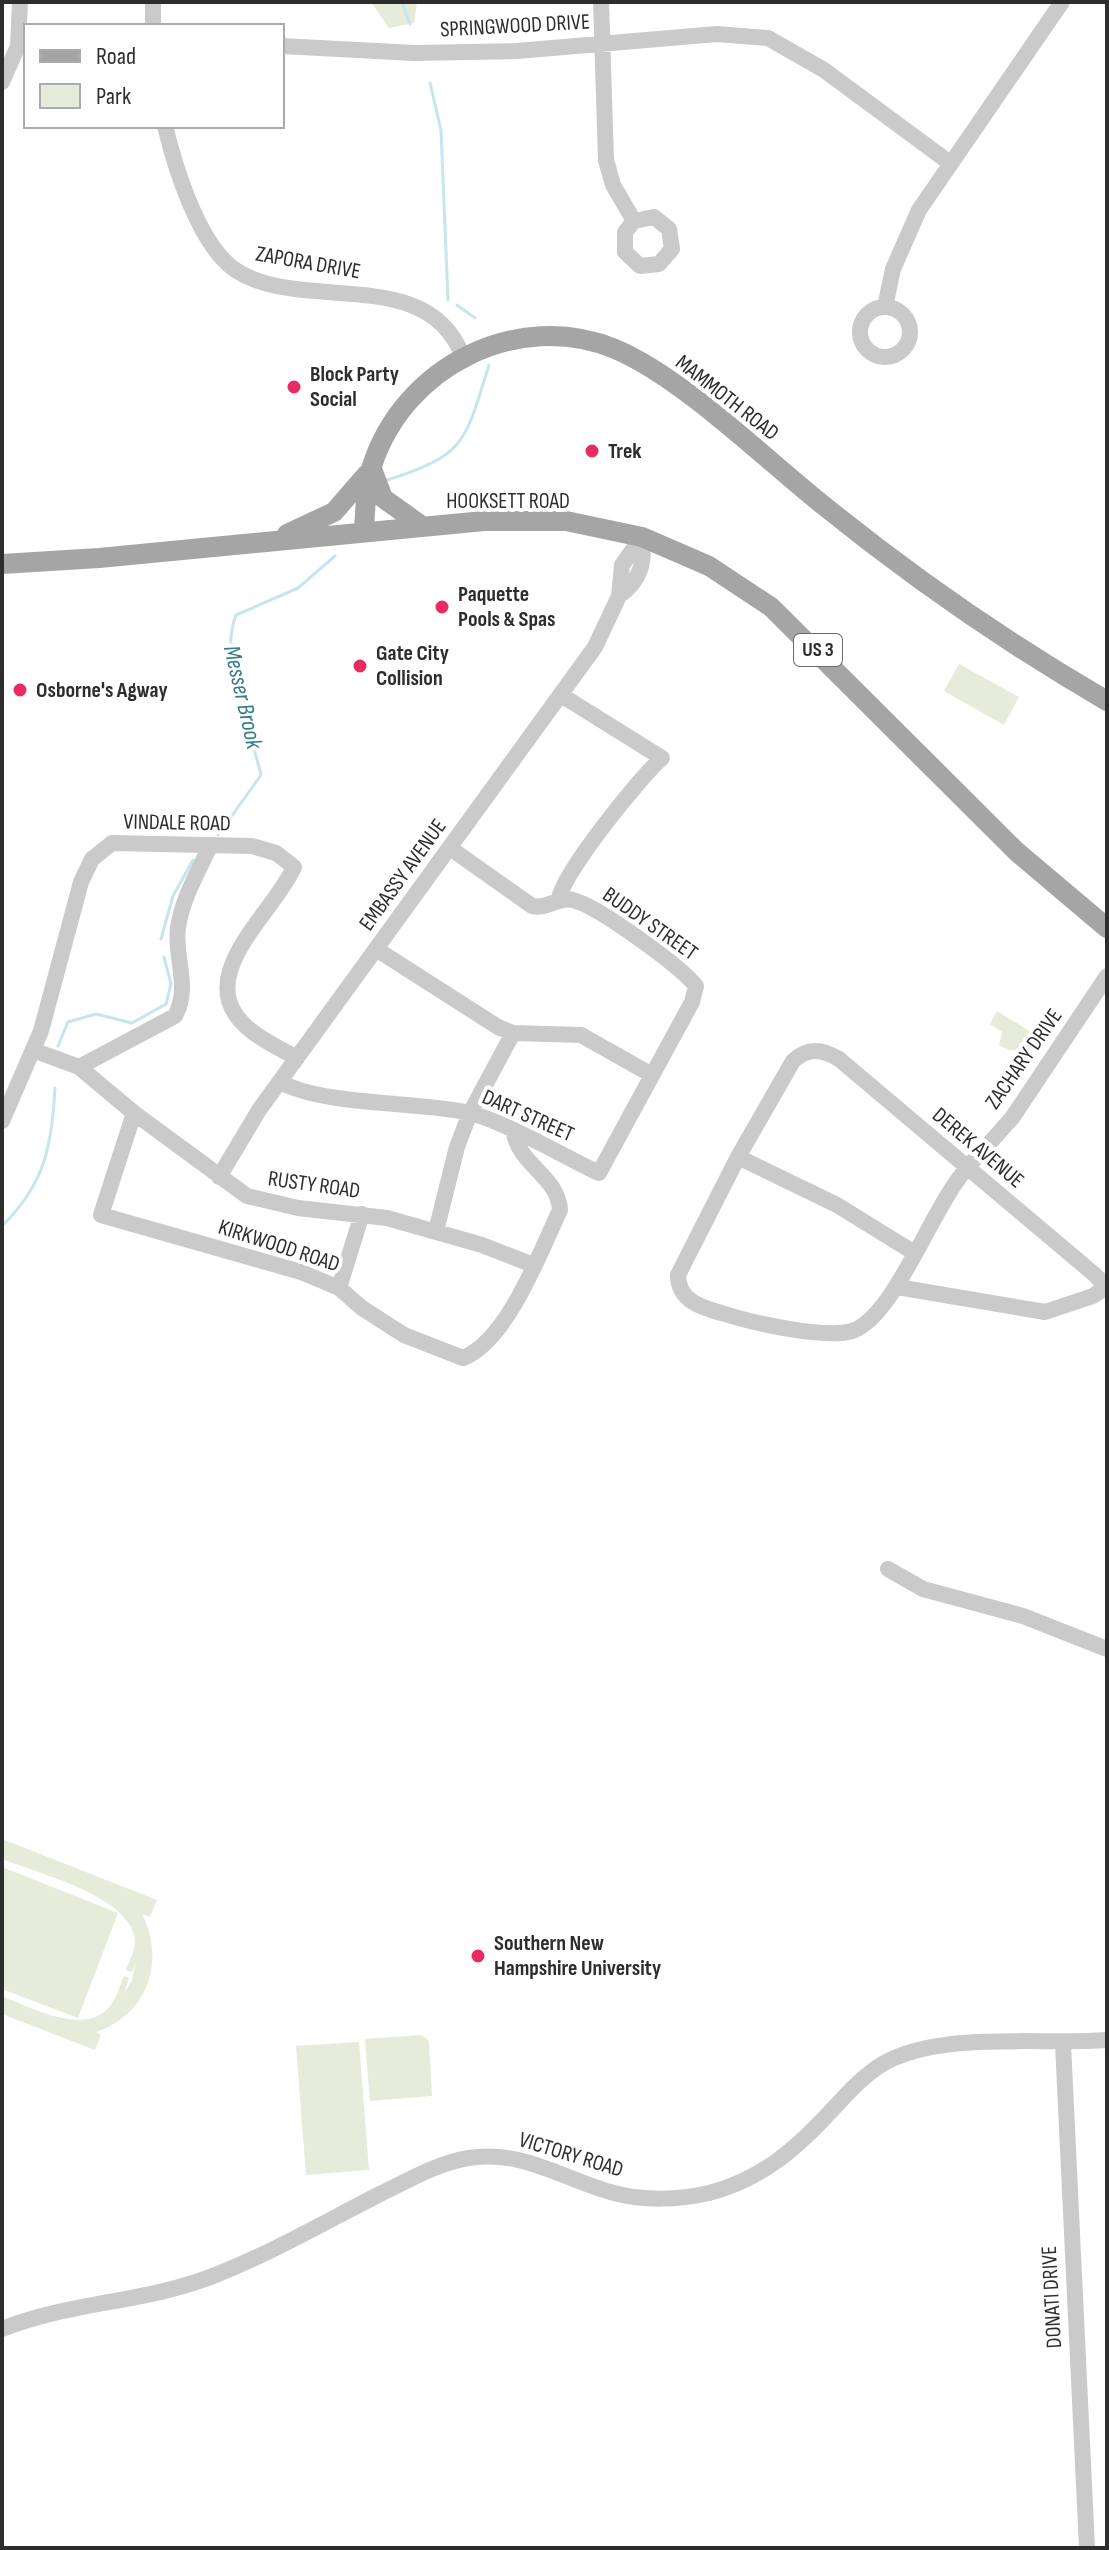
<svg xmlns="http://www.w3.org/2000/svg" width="1109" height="2550" viewBox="0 0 1109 2550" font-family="'Sofia Sans Condensed',sans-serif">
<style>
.green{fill:#e7ebda}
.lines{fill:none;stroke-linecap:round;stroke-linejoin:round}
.stream{stroke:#c6e6ec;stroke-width:3}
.minor{stroke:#cacaca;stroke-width:16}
.major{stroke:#a5a5a5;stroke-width:20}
.poi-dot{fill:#e92b64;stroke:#fff;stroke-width:3}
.labels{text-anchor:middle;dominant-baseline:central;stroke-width:8;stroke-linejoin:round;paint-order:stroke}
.shield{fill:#fff;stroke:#6c6c6c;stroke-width:2}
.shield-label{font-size:20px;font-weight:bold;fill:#2d2d2d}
.street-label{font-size:22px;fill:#2d2d2d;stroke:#fff}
.poi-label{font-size:22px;font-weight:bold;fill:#2d2d2d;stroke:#fff;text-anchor:start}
.water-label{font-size:24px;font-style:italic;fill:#387d8b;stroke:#fff}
</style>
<rect width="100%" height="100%" fill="#fff"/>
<path class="green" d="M371 2H417L414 23 389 28Z
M959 664 1019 697 1004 725 944 691Z
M997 1011 1031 1032 1025 1049 1009 1050 999 1045 1002 1032 990 1024Z
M2 1839 157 1900 150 1917 142 1914C166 1962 147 2015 96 2032L101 2035 95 2050 2 2014V1996C30 2007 86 2038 111 2005 117 1997 120 1985 124 1976L129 1978 124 1994 132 1980 136 1961 132 1972 126 1970C129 1961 136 1950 135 1940 131 1896 37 1873 2 1859Z
M2 1867 118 1913 78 2018 2 1989Z
M422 2035 429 2041 432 2096 370 2101 365 2039Z
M359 2042 369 2170 306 2175 296 2046Z"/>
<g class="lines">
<path class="stream" d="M402 2 410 24
M430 83 441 130 448 300
M457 305 475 318
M387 480C467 455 465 441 489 365
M218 835 261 775C250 727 218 661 236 615L298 588 335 556
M161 939 173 896 193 860
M58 1046 68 1022 96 1014 132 1023 166 1004 171 984 164 957
M2 1226C45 1184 52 1145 55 1088"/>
<path class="minor" d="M601 2 606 160 613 185 634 221 654 217 669 229 672 249 659 264 640 266 625 252V232L634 221
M153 26V2
M282 46 414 53 517 51 717 34 768 38 824 70 950 163
M2 82 18 46 20 2
M165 126C175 167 198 243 234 269 300 315 427 262 463 357
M860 332a25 25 0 1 1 50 0a25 25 0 1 1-50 0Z
M885 307 893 269 919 210 1062 2
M619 596C641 580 645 563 642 537
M559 899C562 874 640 777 662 758L561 695
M376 949 498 1027 513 1033 581 1035 652 1075
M1107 976 1012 1118 967 1168C932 1207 894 1318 852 1331 825 1339 753 1323 725 1314 702 1308 678 1301 678 1275L738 1157 793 1061C808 1047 822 1049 839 1059L1094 1274 1107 1287
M33 1050 79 1067 134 1113 247 1196 298 1208 387 1218 482 1245 533 1265
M79 1067 175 1016C191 987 174 958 178 928 182 899 198 872 210 846
M280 1082C326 1106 412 1101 466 1112 500 1119 565 1157 599 1173L692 1002 696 986C680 966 598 906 573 900 558 896 547 910 532 906L450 848
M134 1113 101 1215 301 1272 339 1288 362 1308 404 1335 463 1358C508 1340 540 1252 560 1210 558 1176 519 1165 514 1133
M2 1121 41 1031 81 882 92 859 112 843 252 846 276 853 294 867C273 915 188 978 249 1029 263 1041 281 1049 297 1058
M738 1157 837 1205 913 1252
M219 1177 259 1110 595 647 619 596 622 565 642 537
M436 1231 457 1147 470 1113 513 1033
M897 1287 1045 1312 1093 1296 1106 1287
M339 1288 362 1214
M888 1569 923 1589 1023 1616 1107 1649
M1063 2044 1087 2548
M2 2329C72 2301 148 2303 218 2274 273 2252 327 2221 380 2194 409 2180 437 2163 469 2158 522 2149 565 2180 614 2193 644 2201 679 2200 709 2193 761 2180 797 2148 832 2110 850 2091 868 2070 892 2059 952 2032 1041 2045 1107 2040"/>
<path class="major" d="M372 469 383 498 422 526
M364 532C365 510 366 487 372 466 404 366 518 309 615 349 682 377 765 459 823 505 913 578 1007 643 1107 701
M287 534 334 512 367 474
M2 564 99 558 484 521H566L642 537 709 566 771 607 1017 852 1107 928"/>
</g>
<g class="poi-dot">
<circle cx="294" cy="387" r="8"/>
<circle cx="592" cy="451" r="8"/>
<circle cx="442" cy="607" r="8"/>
<circle cx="360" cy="666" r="8"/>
<circle cx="20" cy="690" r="8"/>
<circle cx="478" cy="1956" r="8"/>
</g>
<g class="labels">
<rect class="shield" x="794" y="634" width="48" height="32" rx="6"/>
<g class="shield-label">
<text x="818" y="650">US 3</text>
</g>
<g class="street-label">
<text transform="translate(515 26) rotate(-3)">SPRINGWOOD DRIVE</text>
<text transform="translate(308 263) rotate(10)">ZAPORA DRIVE</text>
<text transform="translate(727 398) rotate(38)">MAMMOTH ROAD</text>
<text x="508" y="501">HOOKSETT ROAD</text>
<text transform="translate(177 823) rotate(1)">VINDALE ROAD</text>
<text transform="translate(403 875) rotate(-54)">EMBASSY AVENUE</text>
<text transform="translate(650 924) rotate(35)">BUDDY STREET</text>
<text transform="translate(1024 1059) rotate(-55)">ZACHARY DRIVE</text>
<text transform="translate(528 1116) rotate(24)">DART STREET</text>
<text transform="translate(978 1148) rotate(40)">DEREK AVENUE</text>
<text transform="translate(314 1185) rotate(8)">RUSTY ROAD</text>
<text transform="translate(279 1246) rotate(18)">KIRKWOOD ROAD</text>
<text transform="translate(571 2155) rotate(17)">VICTORY ROAD</text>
<text transform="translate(1052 2297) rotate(-93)">DONATI DRIVE</text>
</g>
<g class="poi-label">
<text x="310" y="374">Block Party<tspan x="310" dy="25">Social</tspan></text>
<text x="608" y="451">Trek</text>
<text x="458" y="594">Paquette<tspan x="458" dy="25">Pools &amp; Spas</tspan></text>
<text x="376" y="653">Gate City<tspan x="376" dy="25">Collision</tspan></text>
<text x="36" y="690">Osborne's Agway</text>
<text x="494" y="1943">Southern New<tspan x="494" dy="25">Hampshire University</tspan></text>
</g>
<g class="water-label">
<text transform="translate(243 697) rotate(77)">Messer Brook</text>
</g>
</g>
<rect width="1109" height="2550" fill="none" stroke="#2d2d2d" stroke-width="8"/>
<rect x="24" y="24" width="260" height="104" fill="#ffffff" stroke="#ababab" stroke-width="2"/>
<rect x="40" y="50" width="40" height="12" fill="#a5a5a5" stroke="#ababab" stroke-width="2"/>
<text x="96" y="64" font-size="24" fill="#2d2d2d">Road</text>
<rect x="40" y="84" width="40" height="24" fill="#e7ebda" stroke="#ababab" stroke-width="2"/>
<text x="96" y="104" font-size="24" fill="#2d2d2d">Park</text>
</svg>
